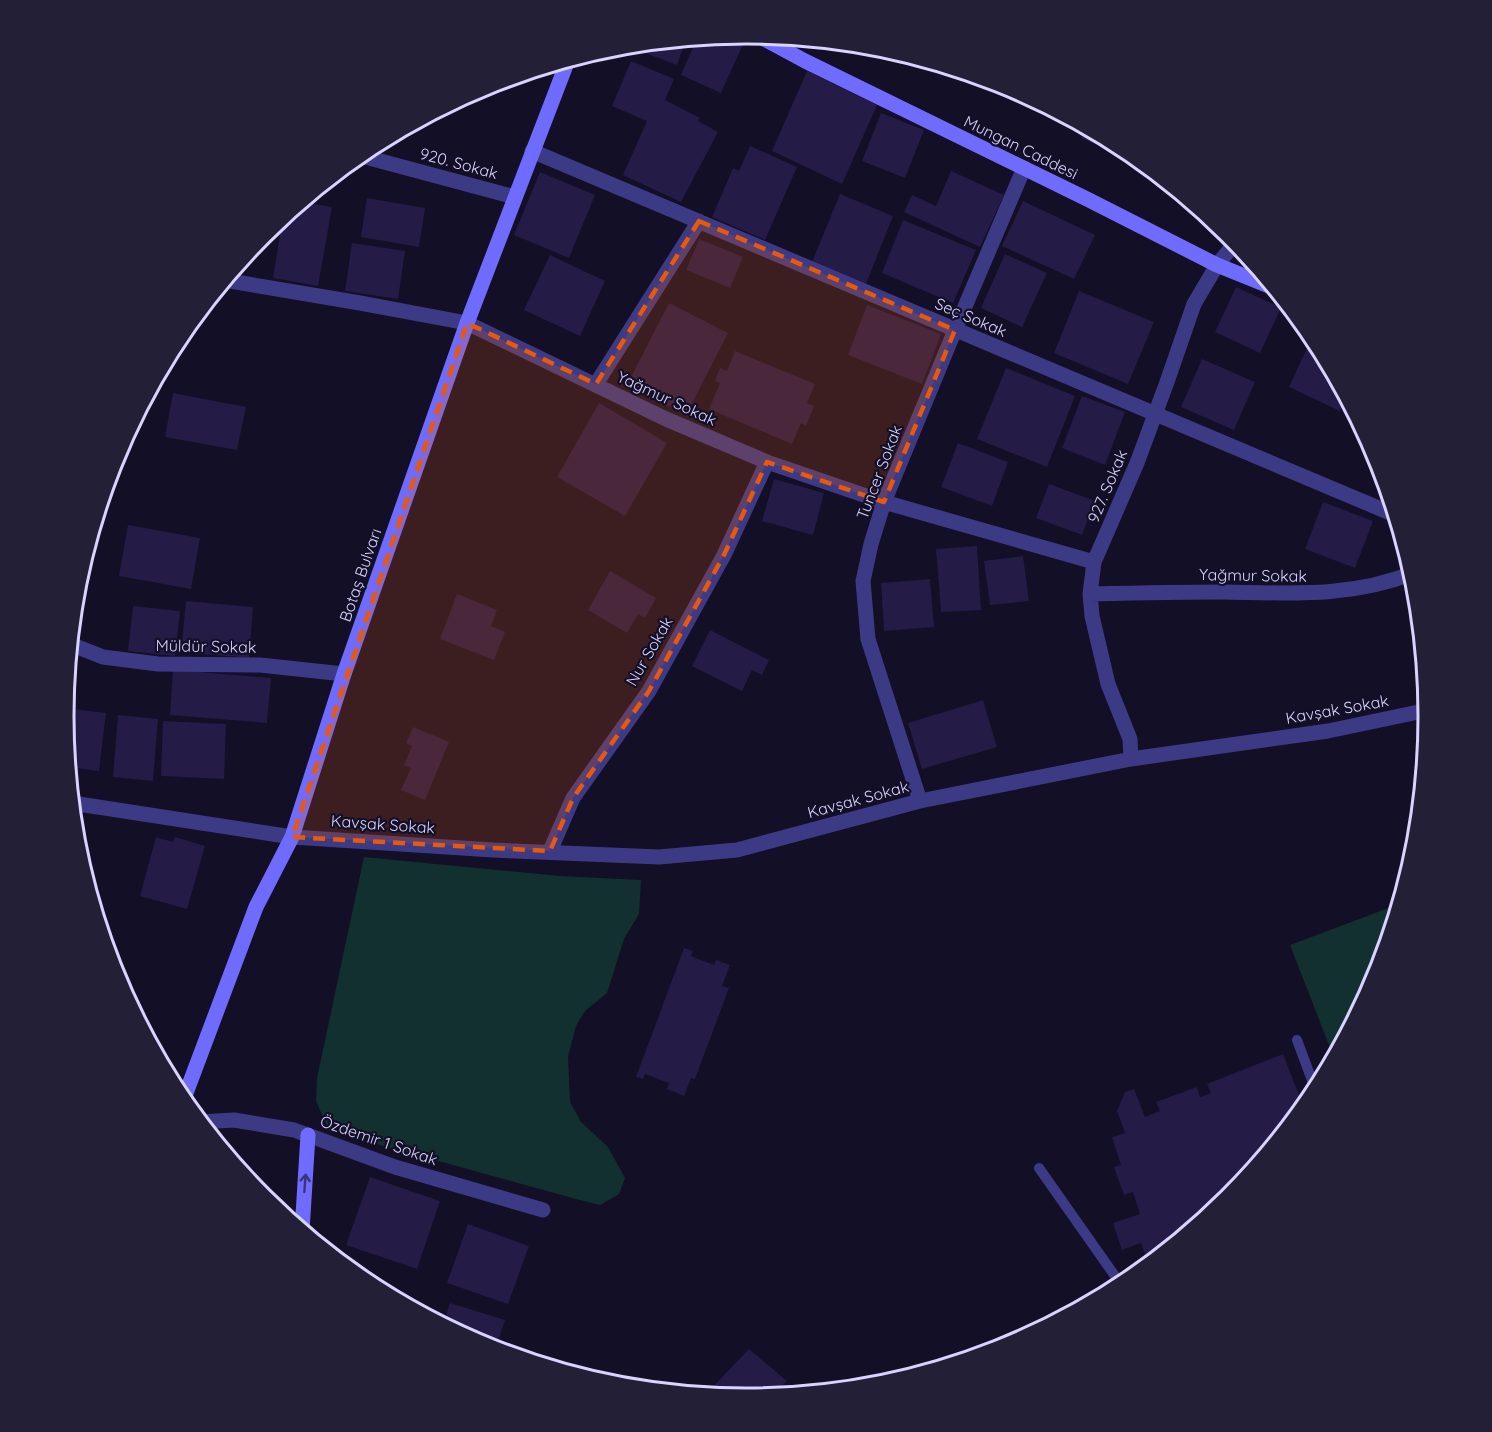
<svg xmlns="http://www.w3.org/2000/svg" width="1492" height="1432" viewBox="0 0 1492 1432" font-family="Quicksand,sans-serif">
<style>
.green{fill:#12302f}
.building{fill:#241b47}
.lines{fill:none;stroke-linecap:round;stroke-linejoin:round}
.lane{stroke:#3d3a85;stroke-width:10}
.street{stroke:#3d3a85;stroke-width:15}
.secondary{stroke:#6f6bff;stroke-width:15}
.oneway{stroke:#38347d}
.marked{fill:#e8590c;fill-opacity:0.2;stroke:#e8590c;stroke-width:4.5;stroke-dasharray:12 8;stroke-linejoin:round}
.labels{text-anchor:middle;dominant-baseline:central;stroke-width:4.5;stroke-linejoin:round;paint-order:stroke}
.street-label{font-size:16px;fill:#d9d4ff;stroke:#130f26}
.rim{fill:none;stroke:#d9d4ff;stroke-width:3}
</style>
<rect width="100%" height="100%" fill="#130f26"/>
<path class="green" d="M364 857 560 876 641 880 639 914 624 939 607 993 585 1011 576 1026 568 1056 570 1102 581 1122 608 1147 625 1178 619 1194 600 1205 576 1199 329 1131 316 1101 317 1078Z
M1399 904 1377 978 1334 1058 1290 945Z"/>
<path class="building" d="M728 35 744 42 721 93 681 75 697 38Z
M686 39 677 65 627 46 628 45Z
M631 61 674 79 665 100 700 118 698 121 718 132 681 202 623 175 647 121 612 106Z
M807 71 877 105 842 184 772 151Z
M978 76 1008 85 1013 88 1006 97Z
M881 113 924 130 905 178 862 161Z
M1086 127 1126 148 1143 162 1142 164 1081 138Z
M750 146 797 167 765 240 712 217 733 168 739 171Z
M951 171 1004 195 980 247 904 212 912 195 936 206Z
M540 172 595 195 569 258 514 235Z
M840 194 893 216 866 284 812 262Z
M367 198 425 208 419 247 361 237Z
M1023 201 1095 235 1074 279 1002 246Z
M301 202 332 207 318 286 273 278 283 217Z
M903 220 976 250 953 303 882 273Z
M699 239 743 257 730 288 686 270Z
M352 243 405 251 398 299 345 291Z
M1005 254 1047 273 1022 327 981 308Z
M550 255 605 281 580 336 524 310Z
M1236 287 1281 308 1260 353 1215 332Z
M1079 291 1154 322 1128 384 1054 353Z
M669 303 728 333 686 415 627 385Z
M867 305 941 334 922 384 848 355Z
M183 331 179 359 167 357 178 336Z
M1313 335 1346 397 1340 411 1289 387Z
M735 351 815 384 807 403 814 406 806 426 801 423 792 444 709 409 720 383 715 381 720 368 727 371Z
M1202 359 1255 382 1234 430 1181 407Z
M1006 368 1075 396 1047 467 977 439Z
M173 393 246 407 237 450 165 437Z
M1082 396 1125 412 1105 465 1062 448Z
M599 403 667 443 625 516 557 477Z
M958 443 1008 462 992 506 941 487Z
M774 479 824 493 813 535 762 521Z
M1049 484 1095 501 1082 535 1036 518Z
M1323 502 1373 521 1355 568 1305 549Z
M128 525 200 538 191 589 119 576Z
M977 546 981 610 941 612 936 549Z
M1023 556 1029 601 990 605 984 561Z
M610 571 656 598 645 618 638 614 627 633 588 610Z
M930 579 934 627 884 631 881 583Z
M457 594 497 610 491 626 505 632 494 660 440 639Z
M186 601 253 607 249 658 181 652Z
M133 606 180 611 175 656 128 651Z
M710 630 769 660 762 675 752 670 742 691 692 666Z
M173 670 271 678 267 723 170 715Z
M983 700 997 747 922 769 908 723Z
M65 708 106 713 99 771 68 767 64 721Z
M118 715 158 719 153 781 113 777Z
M163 721 226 724 224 779 161 776Z
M413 727 449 742 425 800 401 790 411 768 404 765 412 746 406 743Z
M156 837 173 842 175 837 205 846 187 909 140 896Z
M684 948 693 951 691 956 714 965 716 960 730 965 722 986 729 988 695 1079 691 1078 684 1096 667 1089 669 1083 645 1074 643 1079 636 1077Z
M1283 1054 1304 1108 1229 1199 1158 1257 1156 1251 1145 1255 1141 1243 1122 1250 1113 1223 1140 1214 1133 1192 1124 1195 1114 1167 1121 1165 1112 1137 1125 1133 1117 1111 1125 1092 1134 1089 1145 1117 1160 1111 1156 1102 1197 1087 1200 1097 1211 1093 1207 1084Z
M370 1177 440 1201 417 1269 346 1245Z
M468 1224 529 1246 508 1304 447 1283Z
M355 1274 387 1285 384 1293 366 1284Z
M450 1303 505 1320 495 1350 484 1347 443 1325Z
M749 1349 787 1381 771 1397 746 1399 705 1395Z"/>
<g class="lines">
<path class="lane" d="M1297 1040 1316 1091
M1039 1168 1122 1286"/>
<path class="street" d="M532 151 1395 515
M358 155 515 197
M224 280 360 303 467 323 666 419 767 462 884 502 1094 562
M596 384 699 221
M1090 594C1134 593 1178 592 1223 592 1289 593 1350 598 1413 573
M70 644 103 657 158 664 260 665 344 674
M1131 759 1130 739 1108 684 1092 616 1090 594 1094 562 1137 463 1167 382 1194 304 1217 265 1236 242
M920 801 868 639 863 581 871 544 884 502 955 330 1024 168
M72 803 292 837 493 850 659 857 737 850 920 801 1131 759 1328 731 1428 710
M550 851 573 798 649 691 724 555 767 462
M200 1122 234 1120 294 1130 395 1167 543 1210"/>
<path class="secondary" d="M755 34 805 61 1087 199 1217 265 1274 288
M183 1101 256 907 292 837 344 674 467 323 568 60
M302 1231 308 1135"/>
</g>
<defs><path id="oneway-shaft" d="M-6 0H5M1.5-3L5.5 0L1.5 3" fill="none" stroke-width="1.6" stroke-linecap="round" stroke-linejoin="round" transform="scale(1.5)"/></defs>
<use class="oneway" href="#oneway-shaft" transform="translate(305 1183) rotate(-86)"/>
<path class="marked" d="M699 221 955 330 884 502 767 462 724 555 649 691 573 798 550 851 292 837 467 323 596 384Z"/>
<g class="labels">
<g class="street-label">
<text transform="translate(1021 147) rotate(26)">Mungan Caddesi</text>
<text transform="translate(459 163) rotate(15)">920. Sokak</text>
<text transform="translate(971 317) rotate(23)">Seç Sokak</text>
<text transform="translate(667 398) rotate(25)">Yağmur Sokak</text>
<text transform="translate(879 472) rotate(-69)">Tuncer Sokak</text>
<text transform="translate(1107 486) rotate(-67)">927. Sokak</text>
<text transform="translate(360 575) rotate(-71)">Botaş Bulvarı</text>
<text transform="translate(1253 575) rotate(1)">Yağmur Sokak</text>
<text transform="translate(206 646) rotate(1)">Müldür Sokak</text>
<text transform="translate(649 651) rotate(-60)">Nur Sokak</text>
<text transform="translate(1337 709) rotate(-10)">Kavşak Sokak</text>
<text transform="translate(858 799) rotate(-15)">Kavşak Sokak</text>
<text transform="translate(383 824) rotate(4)">Kavşak Sokak</text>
<text transform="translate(379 1140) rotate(19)">Özdemir 1 Sokak</text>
</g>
</g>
<path d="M0 0H1492V1432H0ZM74 716a672 672 0 1 1 1344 0a672 672 0 1 1-1344 0Z" fill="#231f37" fill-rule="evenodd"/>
<path class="rim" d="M74 716a672 672 0 1 1 1344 0a672 672 0 1 1-1344 0Z"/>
</svg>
